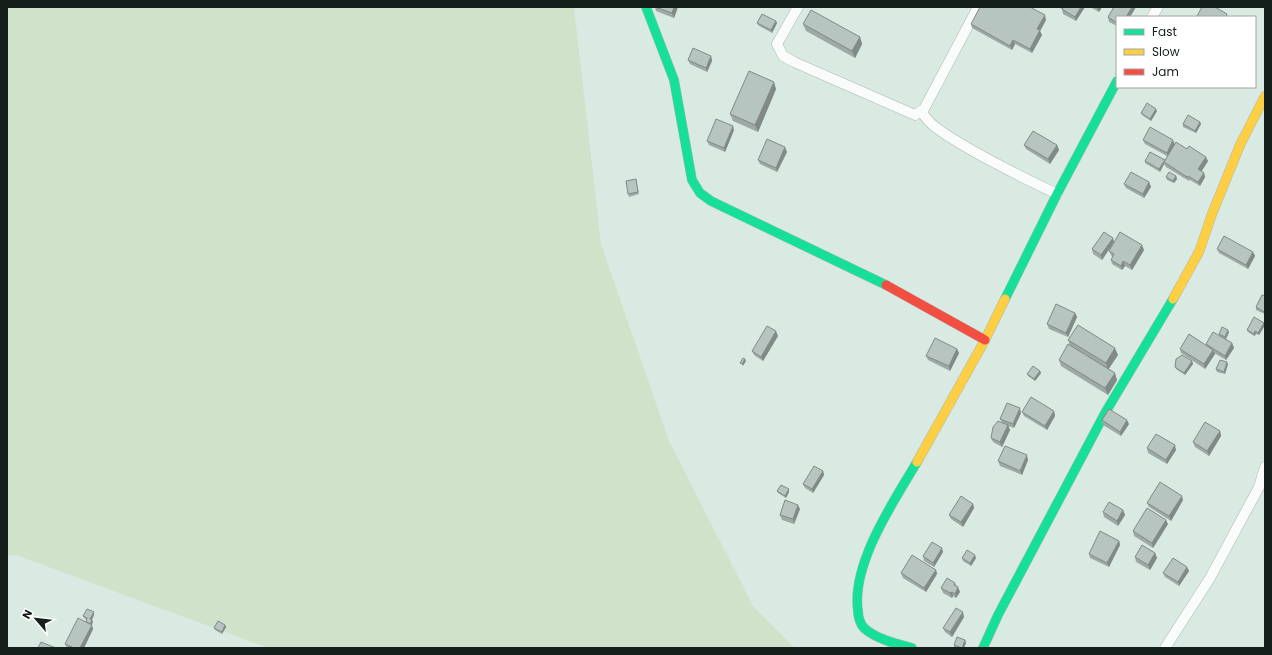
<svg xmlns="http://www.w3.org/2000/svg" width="1272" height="655" viewBox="0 0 1272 655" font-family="Poppins,sans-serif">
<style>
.green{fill:#cee3c9}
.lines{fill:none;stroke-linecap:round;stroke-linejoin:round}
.street-casing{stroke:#abb8b3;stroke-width:11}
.fast-casing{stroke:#abb8b3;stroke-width:10}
.slow-casing{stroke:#abb8b3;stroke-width:10}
.jam-casing{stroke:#abb8b3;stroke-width:10}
.street{stroke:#f9fcfb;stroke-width:10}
.fast{stroke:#16e098;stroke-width:9}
.slow{stroke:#ffcf43;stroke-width:9}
.jam{stroke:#f24e42;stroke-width:9}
.wall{fill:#9da9a6}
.shaded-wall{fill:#808a87}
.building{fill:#b7c5c1;stroke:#808a87}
</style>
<rect width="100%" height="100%" fill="#d9eae3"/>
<path class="green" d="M7 7H574L601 244 669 441 753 606 795 648H268L16 555 7 556Z"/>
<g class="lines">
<g class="street-casing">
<path id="street" d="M798 7 777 44 783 56 794 62 915 115 924 109 978 7
M1152 17 1158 7
M921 111C929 124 940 131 953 139 986 160 1022 177 1057 194
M1165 648 1210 578 1259 487 1265 467"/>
</g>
<g class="fast-casing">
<path id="fast" d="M646 7 674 80 692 180 700 193 711 201 886 285
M1005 299 1057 194 1117 81
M912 648C897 644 876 639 864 628 860 624 858 616 858 611 851 564 894 501 917 462
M983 648 998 615 1105 413 1173 299"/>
</g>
<g class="slow-casing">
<path id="slow" d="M1173 299 1199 252 1212 214 1240 145 1265 96
M917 462 985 340 1005 299"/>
</g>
<g class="jam-casing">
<path id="jam" d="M886 285 985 340"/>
</g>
<use href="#street" class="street"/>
<use href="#fast" class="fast"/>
<use href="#slow" class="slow"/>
<use href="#jam" class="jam"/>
</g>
<path class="wall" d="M655 7H678L674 18 656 11Z
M1058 7H1085L1076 21 1063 14 1062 9Z
M1090 7H1102L1099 12Z
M1114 7H1136L1130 17H1117V26L1109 22 1108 17Z
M1046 20 1040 31 1042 35 1032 53 1015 44 1012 50 972 28 971 24Z
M757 23H777L772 33 758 25Z
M803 24 860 37 862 44 855 58 806 31Z
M711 56 712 61 707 72 690 64 688 60Z
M776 89 758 132 733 121 730 114Z
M1157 111 1151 121 1142 115 1141 113Z
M1200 122 1201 124 1196 133 1183 127V124Z
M734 130 725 152 709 145 707 141Z
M1143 140 1175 144 1208 161 1201 171 1204 173 1205 177 1200 186 1190 180 1189 181 1166 167 1164 164 1160 172 1145 163V161H1165L1167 156 1145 144Z
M1024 145H1057L1059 150 1050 164 1026 149Z
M787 152 777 172 760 164 758 160Z
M1176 176 1177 179 1174 183 1167 180 1166 177Z
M636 179 639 194 629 197 628 194Z
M1149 182 1151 187 1144 198 1126 188 1124 184Z
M1114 242 1102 260 1093 254 1092 249Z
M1217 249 1253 252 1255 256 1248 269 1219 253Z
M1144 250 1132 270 1125 266 1122 270 1112 264 1111 260 1113 257 1111 255 1109 251Z
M1262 295 1265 314 1256 310V307Z
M1075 313 1077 317 1068 337 1049 329 1047 324Z
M1265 325 1259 335 1256 334 1254 336 1248 332 1247 330Z
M1229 332 1226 339 1232 343 1234 348 1226 360 1214 353 1215 354 1205 369 1181 353 1180 349 1206 345V344L1220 336 1219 334Z
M778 336 763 361 754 355 752 351Z
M1068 340 1118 355 1108 369 1117 380 1108 395 1061 366 1059 360 1070 346Z
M957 349 959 353 950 371 928 360 926 356Z
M1192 361 1193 364 1185 375 1176 369 1175 367Z
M1228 364 1225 374 1217 372 1216 369Z
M1040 371 1041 373 1035 381 1028 376 1027 374Z
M1054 411 1055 416 1047 430 1024 416 1022 412Z
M1021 413 1014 428 1008 426 1010 430 1002 447 993 442 991 438 1002 422 1000 419Z
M1102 420 1129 424 1121 436 1103 425Z
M1220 431 1221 436 1209 456 1195 447 1193 442Z
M1147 448 1176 450 1167 464 1148 453Z
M1028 460 1022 475 1000 466 998 461Z
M823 471 824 475 813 493 805 488 803 484Z
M789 489V492L786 498 778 493 777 491Z
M1183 500 1171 521 1149 507 1147 503Z
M973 504 974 508 963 527 951 519 949 515Z
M800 509 794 524 782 520 780 515Z
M1123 510 1125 515 1118 526 1104 517 1103 512Z
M1168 524 1153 548 1134 536 1133 531Z
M1119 541 1120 545 1109 567 1090 558 1089 554Z
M943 552 934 567 924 561 923 556Z
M1155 553 1157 558 1150 570 1136 562 1135 557Z
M962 558H976L971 566 963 561Z
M1187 567 1189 571 1179 586 1165 577 1163 573Z
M936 570 937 574 926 592 903 578 901 573Z
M955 583 960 592 956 598 953 596 952 598 943 593 941 588Z
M94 612V615L92 620 93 622 91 625 93 629 84 648H67L65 644 86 622 87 620 84 618 83 616Z
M964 617 952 637 945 632 943 628Z
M225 625 226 627 222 634 215 630 214 628Z
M965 640 966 643 964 648H957L954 647V645Z"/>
<path class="shaded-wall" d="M674 7H678L674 18 672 13Z
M1081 7H1085L1076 21 1075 17Z
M1098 7H1102L1099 12 1097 8Z
M1132 7H1136L1130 17H1126Z
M1045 15 1046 20 1040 31 1042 35 1032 53 1030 49 1037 29Z
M776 21 777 23 772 33 771 30Z
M860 37 862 44 855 58 852 51Z
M1013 40 1015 44 1012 50 1010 46Z
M711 56 712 61 707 72 706 68Z
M774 82 776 89 758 132 755 125Z
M1156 109 1157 111 1151 121 1150 119Z
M1200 122 1201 124 1196 133 1195 131Z
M733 126 734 130 725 152 724 148Z
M1173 140 1175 145 1168 157 1167 153Z
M1057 145 1059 150 1050 164 1048 159Z
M785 147 787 152 777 172 776 168Z
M1206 157 1208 161 1200 174 1198 169Z
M1165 160 1164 162V164L1160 172 1159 169Z
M1204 173 1205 177 1200 186 1198 182Z
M1176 176 1177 179 1174 183 1173 181Z
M1149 182 1151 187 1144 198 1143 194Z
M1113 238 1114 242 1102 260 1101 255Z
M1142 245 1144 250 1132 270 1130 265Z
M1253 252 1255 256 1248 269 1246 265Z
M1123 261 1125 266 1122 270 1121 266Z
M1075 313 1077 317 1068 337 1066 333Z
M1264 323 1265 325 1259 335 1258 333Z
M1228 330 1229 332 1226 339 1225 337Z
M776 331 778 336 763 361 761 357Z
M1255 331 1256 334 1254 336V334Z
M1232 343 1234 348 1226 360 1225 356Z
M1115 348 1118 355 1108 370 1106 363Z
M957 349 959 353 950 371 949 366Z
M1213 350 1215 354 1205 369 1204 364Z
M745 359 746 361 743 366 742 364Z
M1192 361 1193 364 1185 375 1184 373Z
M1227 362 1228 364 1225 374 1224 372Z
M1040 371 1041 373 1035 381 1034 379Z
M1115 373 1117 380 1108 395 1105 388Z
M1020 408 1021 413 1014 428 1013 424Z
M1054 411 1055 416 1047 430 1045 426Z
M1127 420 1129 424 1121 436 1120 432Z
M1008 425 1010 430 1002 447 1000 442Z
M1220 431 1221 436 1209 456 1207 451Z
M1175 445 1176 450 1167 464 1166 460Z
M1027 455 1028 460 1022 475 1020 471Z
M823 471 824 475 813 493 812 489Z
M789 489V492L786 498 785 496Z
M1182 496 1183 500 1171 521 1169 516Z
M973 504 974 508 963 527 961 522Z
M798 505 800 509 794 524 793 519Z
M1123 510 1125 515 1118 526 1117 521Z
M1166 520 1168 524 1153 548 1152 543Z
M1119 541 1120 545 1109 567 1107 563Z
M942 548 943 552 934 567 933 563Z
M1155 553 1157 558 1150 570 1148 565Z
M975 555 976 558 971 566 970 563Z
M1187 567 1189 571 1179 586 1178 582Z
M936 570 937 574 926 592 924 588Z
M958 587 960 592 956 598 955 594Z
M952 592 953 596 952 598 950 593Z
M94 612V615L91 621 90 619Z
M963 612 964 617 952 637 950 632Z
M92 620 93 622 91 626 90 624Z
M92 625 93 629 84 648H80Z
M225 625 226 627 222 634V632Z
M965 640 966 643 964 648H962Z"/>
<path class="building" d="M655 7H674L672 13Z
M980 7H1030L1045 15 1037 29 1040 30 1030 49 1013 40 1010 46 971 24Z
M1063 7H1081L1075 17 1062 9Z
M1114 7H1132L1126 17H1117V23L1108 17Z
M1202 7H1215L1227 14 1226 17H1200L1197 16Z
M811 10 860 37 852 51 803 24Z
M762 14 776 21 771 30 757 23Z
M693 48 711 56 706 68 688 60Z
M749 71 774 82 755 125 730 114Z
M1147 103 1156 109 1150 119 1141 113Z
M1188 115 1200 122 1195 131 1183 124Z
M716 119 733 126 724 148 707 141Z
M1150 127 1173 140 1167 153 1143 140Z
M1033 131 1057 145 1048 159 1024 145Z
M767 139 785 147 776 168 758 160Z
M1176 142 1187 149 1189 146 1206 157 1198 169 1204 173 1198 182 1188 176 1187 177 1164 162Z
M1150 152 1165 160 1159 169 1145 161Z
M1131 172 1149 182 1143 194 1124 184Z
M1169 172 1176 176 1173 181 1166 177Z
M636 179 638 192 628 194 626 181Z
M1104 232 1113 238 1101 255 1092 249Z
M1120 232 1142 245 1130 265 1123 261 1121 266 1111 260 1114 254 1109 251Z
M1224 236 1253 252 1246 265 1217 249Z
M1262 295 1265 296V309L1264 312 1256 307Z
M1056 304 1075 313 1066 333 1047 324Z
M1254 317 1264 323 1258 333 1255 331 1254 334 1247 330Z
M1078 325 1115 348 1106 363 1068 340Z
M767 326 776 331 761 357 752 351Z
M1222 327 1228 330 1225 337 1219 334Z
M1213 332 1232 343 1225 356 1206 344Z
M1189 334 1213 350 1204 364 1180 349Z
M935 338 957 349 949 366 926 356Z
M1068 344 1115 373 1105 388 1059 360Z
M1182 355 1192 361 1184 373 1175 367 1176 359Z
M743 358 745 359 742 364 740 363Z
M1220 360 1227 362 1224 372 1216 369Z
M1033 366 1040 371 1034 379 1027 374Z
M1031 397 1054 411 1045 426 1022 412Z
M1007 403 1020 408 1013 424 1000 419Z
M1109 409 1127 420 1120 432 1102 420Z
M998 421 1008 425 1000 442 991 438 993 427Z
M1205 422 1220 431 1207 451 1193 442Z
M1156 434 1175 445 1166 460 1147 448Z
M1005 446 1027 455 1020 471 998 461Z
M814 466 823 471 812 489 803 484Z
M1160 482 1182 496 1169 516 1147 503Z
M781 485 789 489 785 496 777 491Z
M961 496 973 504 961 522 949 515Z
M785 500 798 505 793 519 780 515Z
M1109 502 1123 510 1117 521 1103 512Z
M1147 508 1166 520 1152 543 1133 531Z
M1100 531 1119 541 1107 563 1089 554Z
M932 542 942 548 933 563 923 556Z
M1142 545 1155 553 1148 565 1135 557Z
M967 550 975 555 970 563 962 558Z
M912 555 936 570 924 588 901 573Z
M1173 558 1187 567 1178 582 1163 573Z
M947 578 955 583 954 585 958 587 955 594 952 592 950 593 941 588Z
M956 608 963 612 950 632 943 628Z
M87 609 94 612 90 619 92 620 90 624 86 622 87 618 83 616Z
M78 618 92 625 80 648H74L65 644Z
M218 621 225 625 222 632 214 628Z
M957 637 965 640 962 648 954 645Z
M41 642 56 648H38Z"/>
<rect width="1272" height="655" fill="none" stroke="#141e1a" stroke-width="16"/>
<rect x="1116" y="16" width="140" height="72" fill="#ffffff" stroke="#a1a5a3"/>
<rect x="1124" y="29" width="20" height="6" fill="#16e098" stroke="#a1a5a3"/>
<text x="1152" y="36" font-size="12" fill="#141e1a">Fast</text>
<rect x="1124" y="49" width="20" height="6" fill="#ffcf43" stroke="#a1a5a3"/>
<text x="1152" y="56" font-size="12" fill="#141e1a">Slow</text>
<rect x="1124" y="69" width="20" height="6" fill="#f24e42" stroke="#a1a5a3"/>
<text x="1152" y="76" font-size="12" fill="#141e1a">Jam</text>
<g transform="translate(36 619) rotate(298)" stroke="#ffffff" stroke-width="3" paint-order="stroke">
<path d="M0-3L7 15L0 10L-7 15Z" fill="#141e1a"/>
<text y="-6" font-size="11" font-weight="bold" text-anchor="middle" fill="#141e1a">N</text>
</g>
</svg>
